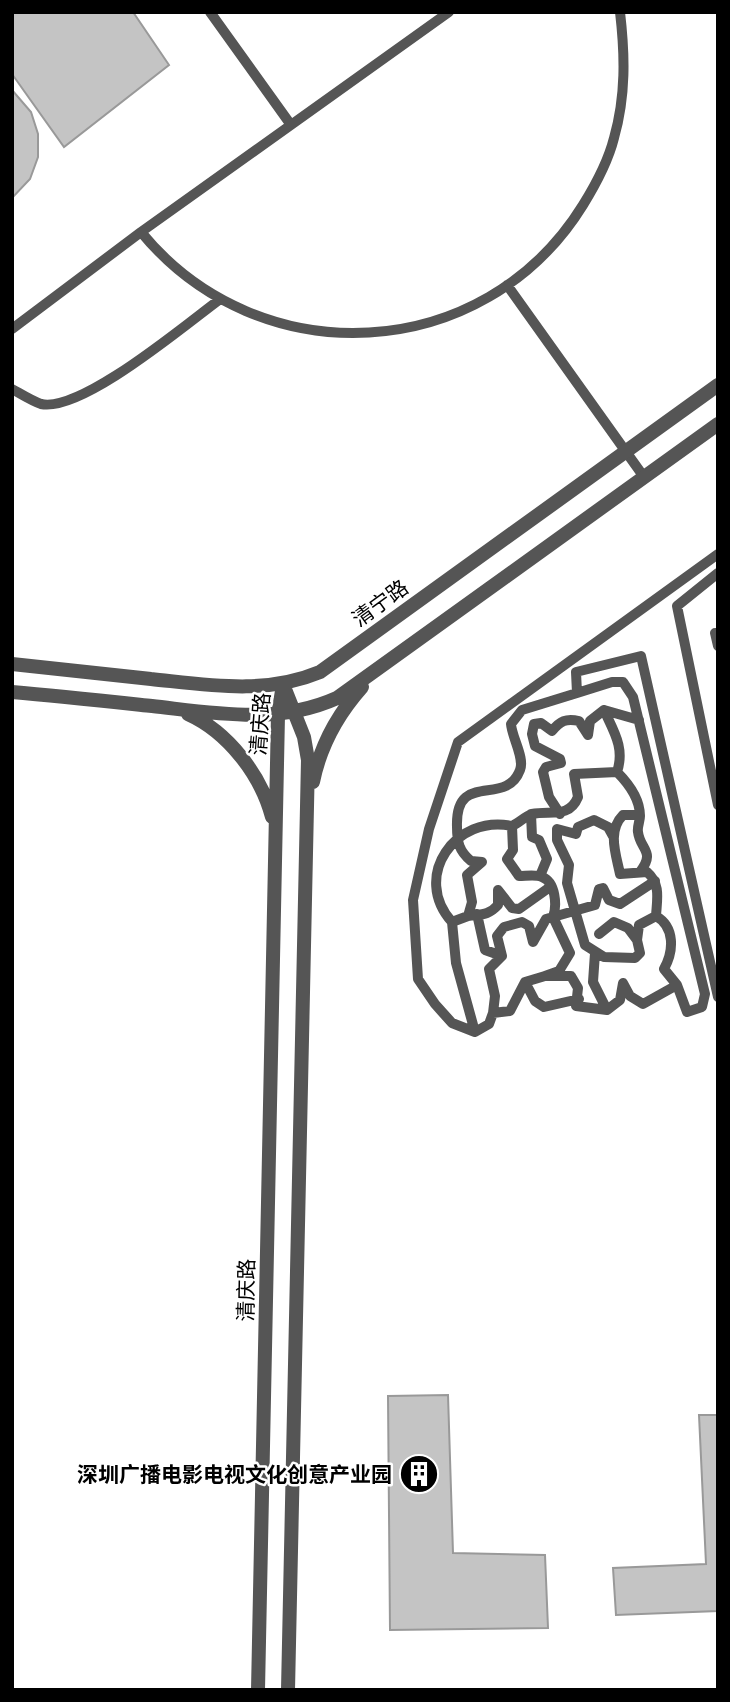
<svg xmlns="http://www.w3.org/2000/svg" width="730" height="1702" viewBox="0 0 730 1702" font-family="'Archivo Narrow','Noto Sans SC',sans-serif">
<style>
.building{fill:#c4c4c4;stroke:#999;stroke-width:2}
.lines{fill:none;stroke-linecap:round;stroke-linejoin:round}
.service{stroke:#555;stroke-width:10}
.tertiary{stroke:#555;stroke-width:14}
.labels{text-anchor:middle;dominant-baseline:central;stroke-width:5;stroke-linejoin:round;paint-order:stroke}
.street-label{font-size:21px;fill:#000;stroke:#fff}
.poi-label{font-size:21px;font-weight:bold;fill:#000;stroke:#fff;text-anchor:end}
</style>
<rect width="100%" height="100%" fill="#fff"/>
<path class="building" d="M12 12H133L169 65 64 147 12 74Z
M12 90 31 112 38 134V157L30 179 12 198Z
M448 1395 453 1553 545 1555 548 1628 390 1630 388 1396Z
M699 1415H718V1611L616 1615 613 1568 706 1564Z"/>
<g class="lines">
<path class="service" d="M210 12 291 125
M141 232C259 376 484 365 583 205 596 184 608 162 614 138 626 96 625 55 620 12
M507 285 644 477
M12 329 141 232 449 12
M12 389C21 394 32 401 41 404 81 413 185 325 219 300
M718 573 677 606 718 805
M718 633H715L718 646
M604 710C614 732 625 748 617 772
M531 814 532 837 539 840 547 859 540 876
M560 814 549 797 543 772 546 767 561 763 560 759 535 746 532 734 534 724 541 723 552 731C560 721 566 718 579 721L588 735 590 721 604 710 639 720
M640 815H623C607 831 616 854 620 874L647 872C661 884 657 899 656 916
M613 836 608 827 594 820 578 827 576 834 557 829V840L569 865 567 883 585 945 604 957 635 958 640 953 637 940 639 925 656 916C675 927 674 951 664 969L677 985 687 1012 702 1007 705 994 633 697 623 682H612L577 693 576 672 641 656 718 997
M640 872C656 851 640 850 638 832 637 827 640 821 640 816 640 799 628 783 617 772L574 774 578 797C569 819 550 810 532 814 526 816 518 823 512 826L513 850 507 859 519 876C526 876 536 874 542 877 556 882 557 906 553 917L570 953 559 971 545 976H571L578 988 576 1006 607 1010 620 1000 623 983 630 996 643 1004 677 985
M550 887 519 909 512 908 498 890V905C488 916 481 914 468 916L472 902 467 875 482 862 471 861C459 851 457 842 457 827 455 769 506 808 520 770 525 758 512 738 511 724L522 710 577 693
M477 914 485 950 502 956 489 969 495 996 493 1013 510 1011 525 982 545 976
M468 916 452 922C411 876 456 814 512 826
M452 922 456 963 475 1032 489 1024 493 1013
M599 934 614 922 628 928 637 940
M595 953 593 982 607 1010
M502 956 497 936 504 927 522 922 529 926 533 942 546 919 595 905 599 889 603 888 609 900 620 904 655 881
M525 982 535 1001 544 1007 579 999
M475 1032 452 1023 435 1004 418 979 413 900 429 829 458 742 718 554"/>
<path class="tertiary" d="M12 664C59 669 105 674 151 679 209 685 265 695 320 672L718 385
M283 684 304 737 308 760 288 1690
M12 692C59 696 105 701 152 706 215 713 277 725 337 698L718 424
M188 714C228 732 261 775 272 817
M313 782C320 747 338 714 362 687
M258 1690 278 715 283 685"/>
</g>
<defs>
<g id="building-disc" transform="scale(2.0125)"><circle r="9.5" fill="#000" stroke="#fff"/><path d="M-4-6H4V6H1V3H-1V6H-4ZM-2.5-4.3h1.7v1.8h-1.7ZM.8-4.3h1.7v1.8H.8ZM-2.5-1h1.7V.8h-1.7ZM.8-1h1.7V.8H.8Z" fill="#fff"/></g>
</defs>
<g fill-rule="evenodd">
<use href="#building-disc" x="419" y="1474"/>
</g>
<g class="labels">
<g class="street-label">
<text transform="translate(380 603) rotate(-36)">清宁路</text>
<text transform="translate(260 724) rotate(-86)">清庆路</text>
<text transform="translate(246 1290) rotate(-89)">清庆路</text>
</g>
<g class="poi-label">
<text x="392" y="1474">深圳广播电影电视文化创意产业园</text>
</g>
</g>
<rect width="730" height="1702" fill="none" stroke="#000000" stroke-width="28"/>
</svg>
